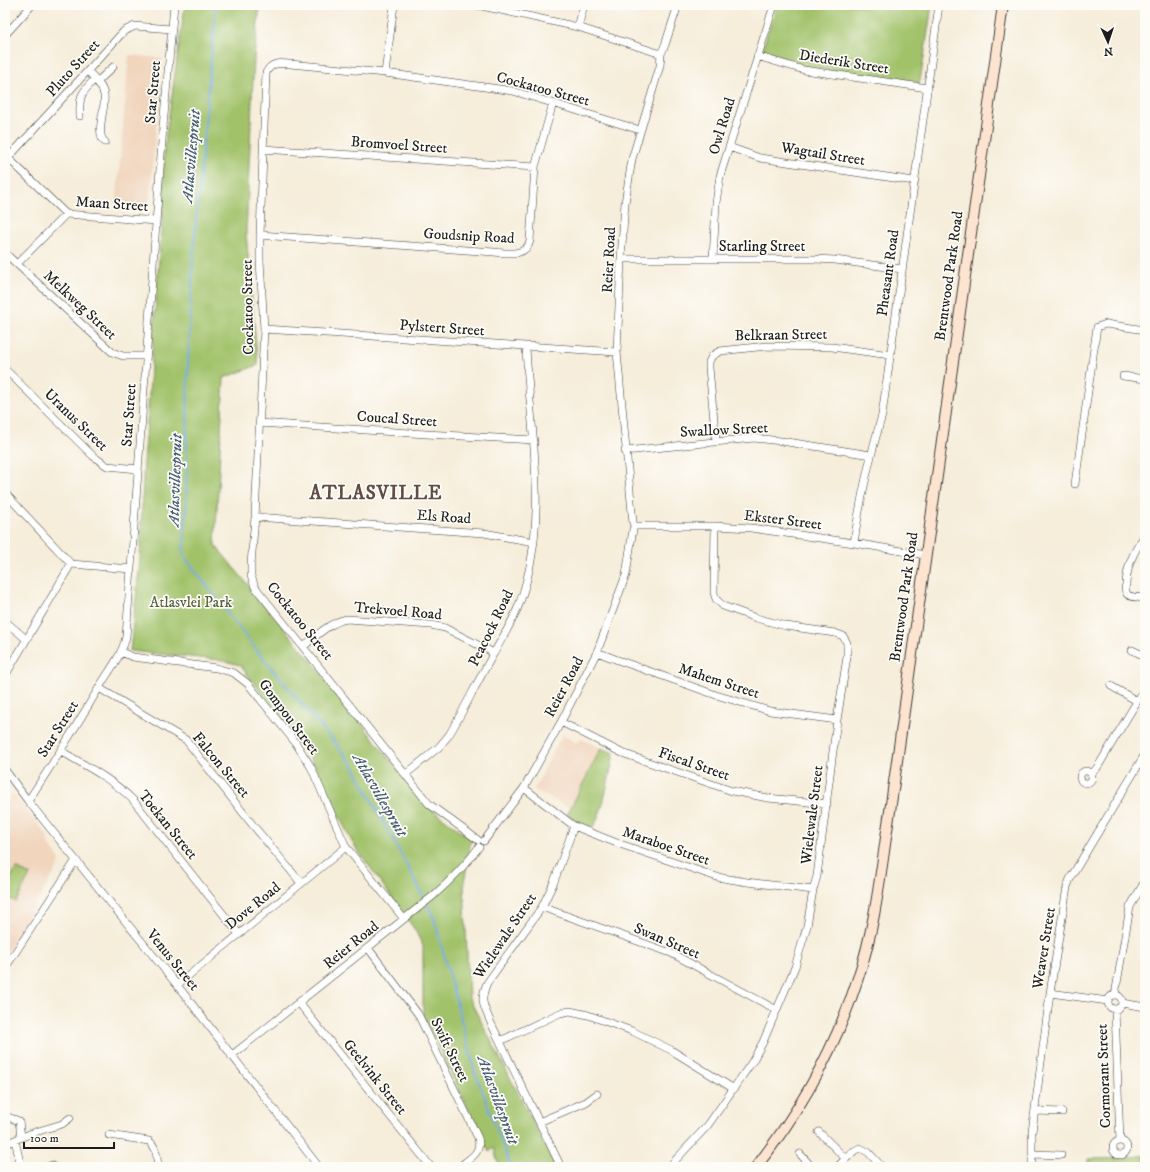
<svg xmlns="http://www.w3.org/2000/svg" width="1150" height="1172" viewBox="0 0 1150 1172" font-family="'IM FELL DW Pica',serif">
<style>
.built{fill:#f1d5bd}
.green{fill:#a2c26a;stroke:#5f6f43}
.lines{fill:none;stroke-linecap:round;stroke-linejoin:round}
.stream{stroke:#77abe4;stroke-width:2}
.street-casing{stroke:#3d3b38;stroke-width:8}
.secondary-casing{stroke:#3d3b38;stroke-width:12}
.street{stroke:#fff;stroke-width:7}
.secondary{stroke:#fde4d1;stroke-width:10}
.labels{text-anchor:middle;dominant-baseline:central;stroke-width:3.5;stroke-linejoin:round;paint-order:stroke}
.street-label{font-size:15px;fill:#1c1c1c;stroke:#fdfcf7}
.park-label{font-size:15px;fill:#525e3b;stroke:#fdfcf7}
.water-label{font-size:16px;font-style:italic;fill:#455c76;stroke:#fdfcf7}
.district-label{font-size:19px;font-weight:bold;letter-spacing:1px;fill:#624c48;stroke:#fdfcf7}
</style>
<rect width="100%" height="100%" fill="#fdfcf7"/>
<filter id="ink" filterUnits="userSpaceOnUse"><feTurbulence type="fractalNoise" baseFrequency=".025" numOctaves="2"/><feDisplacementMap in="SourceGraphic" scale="8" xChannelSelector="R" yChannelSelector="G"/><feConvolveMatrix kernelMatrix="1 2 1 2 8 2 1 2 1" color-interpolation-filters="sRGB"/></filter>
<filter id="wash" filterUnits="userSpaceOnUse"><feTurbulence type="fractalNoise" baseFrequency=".012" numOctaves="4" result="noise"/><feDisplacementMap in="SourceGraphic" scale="16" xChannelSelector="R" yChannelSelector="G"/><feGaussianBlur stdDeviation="0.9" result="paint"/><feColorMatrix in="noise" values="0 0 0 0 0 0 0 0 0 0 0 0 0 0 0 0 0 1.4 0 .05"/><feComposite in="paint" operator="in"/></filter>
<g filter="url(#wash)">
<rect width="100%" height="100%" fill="#f6edda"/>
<path class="built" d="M129 55 162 58 149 209 116 206Z
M562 735 577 743 580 738 601 748 570 808 534 790Z
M12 793 47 835 48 843 60 860 59 865 5 955V805Z"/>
<path class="green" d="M185 5H260L254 58 246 233 258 365 224 378 215 545 323 675 425 804 471 839 464 884 469 998 556 1167H499L494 1148 489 1152 423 1015V946L415 930 352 842 310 758 240 665 220 660 130 651 140 561 143 476 162 219 164 149Z
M777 5H932L920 82H915L803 67 766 55 764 52 763 47Z
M601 748 614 753C611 768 602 819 592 828H587L568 816V813Z
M16 868 30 875 16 902 5 896V889Z
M1145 1154V1167H1088V1159L1132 1158Z"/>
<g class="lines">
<path class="stream" d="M216 5 193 257 188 360 186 514 183 555 258 652 351 762 416 882 434 918 475 1072 511 1167"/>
</g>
</g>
<g filter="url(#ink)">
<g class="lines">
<g class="street-casing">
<path id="street" d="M477 5 578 27 661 54
M578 27 584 5
M5 35 32 5
M757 56 804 70 928 88
M88 71C93 77 103 86 104 95 106 109 97 125 102 139L105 142
M385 73 394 5
M97 82 113 67
M80 116C79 96 81 93 95 79
M729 147 760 158 914 181
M263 149 535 167
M5 155 66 214 156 221
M8 158 124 31 135 26 171 29
M260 235 494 252C507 253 526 257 530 241L535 167 553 103
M5 253 112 352 123 356H146
M621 259H815L835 260 902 269
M713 259 716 203 720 176 774 5
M17 264 66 214
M264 329 617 352
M5 369 93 456 107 466 138 469
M1123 376 1145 379
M259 423 426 434 534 440
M716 441 709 368V362L712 356 720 351 767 346 832 347 890 355
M625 451 754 438 781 441 871 455
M1075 484 1097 327 1106 324 1145 330
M5 493 71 564 131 569
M255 517 484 533 534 542
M633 523 617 352 621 259 625 203 632 159 660 66 661 54 665 45 678 5
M637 526H715L751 528 854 543 925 555
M1145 535C1134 551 1127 565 1126 584 1125 587 1125 591 1127 594 1130 598 1140 597 1145 598
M854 543C860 499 870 457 882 415L939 5
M5 621 26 639
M303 647C316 636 330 622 347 619L431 625 445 628 494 653
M1132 650 1145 656
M121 652 133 657 216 668 234 673 248 684 295 742 311 767 346 847 404 919
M597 652 615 659 716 695 770 711 837 720
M5 676 71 564
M1111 686 1137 701
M99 688 186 740 252 824 301 883
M561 722 622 753 732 791 768 798 827 804
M61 751C86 766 112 779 133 800L239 934
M5 770 28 801 177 985 319 1167
M1080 777a6 6 0 1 1 12 0a6 6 0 1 1-12 0Z
M406 774 439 747 449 735C465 708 478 680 494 653 503 636 514 620 520 602 550 519 530 432 526 347
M1091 774 1097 768 1145 688
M524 788 574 826 614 842 717 877 747 882 813 890
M28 801C53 763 77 725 100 686 109 671 122 655 126 637L163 127 174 5
M478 840 429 804 255 587 251 576V564L255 517 264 329 260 260V235L266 73C271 62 279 63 290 64L385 73 513 91 640 130
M484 841 524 788 561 722 597 652 626 575 633 529
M542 907 671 953 777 1010
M368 948 418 1014 478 1138C482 1153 470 1158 459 1167
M5 968 76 860
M177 985 346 847
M1050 993 1108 1001
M1108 1002a7 7 0 1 1 14 0a7 7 0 1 1-14 0Z
M1115 995 1130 907 1145 881
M299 1003 431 1167
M1122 1003 1145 1007
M1115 1010 1120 1141
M500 1041 560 1013 570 1011 588 1015 632 1031 671 1050 734 1089
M231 1056 433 896C450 881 465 866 479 847
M1036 1111 1062 1112
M5 1116 19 1121 21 1137
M539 1122 586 1102 597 1094
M819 1132 846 1159
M109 1135 149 1141C157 1147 157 1158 158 1167
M15 1140 21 1167
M1113 1148a7 7 0 1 1 14 0a7 7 0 1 1-14 0Z
M5 1144 32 1133 62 1124 70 1118
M800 1154 812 1167
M1032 1154 1061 1155
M47 1167 52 1165
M561 1167 491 1023C484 1006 479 1002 487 983L542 907 554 882 574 826
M669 1167 708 1125 752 1062 763 1042 795 967 807 926 813 890 817 876 837 720 847 657V643L843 636 835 633 786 626 756 618 723 606 716 599 714 593 715 526
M837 1167 854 1151 860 1148 868 1152 882 1167
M1032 1167V1132L1050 993 1067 887 1070 879 1145 754"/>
</g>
<g class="secondary-casing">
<path id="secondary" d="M756 1167C801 1110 836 1047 858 978 876 925 881 867 890 811L1003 5"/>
</g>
<use href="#street" class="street"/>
<use href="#secondary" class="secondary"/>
</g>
</g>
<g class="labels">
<g class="street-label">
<text transform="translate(844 62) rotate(9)">Diederik Street</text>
<text transform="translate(73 68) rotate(-48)">Pluto Street</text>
<text transform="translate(543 89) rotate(15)">Cockatoo Street</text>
<text transform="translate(153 92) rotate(-85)">Star Street</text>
<text transform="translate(722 126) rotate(-73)">Owl Road</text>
<text transform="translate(399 145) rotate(4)">Bromvoel Street</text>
<text transform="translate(823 154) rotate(9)">Wagtail Street</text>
<text transform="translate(112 204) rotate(4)">Maan Street</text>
<text transform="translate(469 236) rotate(3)">Goudsnip Road</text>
<text x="762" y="246">Starling Street</text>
<text transform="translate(609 260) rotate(-87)">Reier Road</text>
<text transform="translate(888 273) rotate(-82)">Pheasant Road</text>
<text transform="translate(949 276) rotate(-82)">Brentwood Park Road</text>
<text transform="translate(80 305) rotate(43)">Melkweg Street</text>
<text transform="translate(248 307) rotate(-91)">Cockatoo Street</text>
<text transform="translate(442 328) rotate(4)">Pylstert Street</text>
<text transform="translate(781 335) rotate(-1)">Belkraan Street</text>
<text transform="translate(129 415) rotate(-86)">Star Street</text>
<text transform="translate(397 419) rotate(4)">Coucal Street</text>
<text transform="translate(76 420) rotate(44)">Uranus Street</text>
<text transform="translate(724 430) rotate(-3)">Swallow Street</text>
<text transform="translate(444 517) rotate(4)">Els Road</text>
<text transform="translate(783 520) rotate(7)">Ekster Street</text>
<text transform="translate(904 597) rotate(-82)">Brentwood Park Road</text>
<text transform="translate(398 611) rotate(5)">Trekvoel Road</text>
<text transform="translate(300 621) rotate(51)">Cockatoo Street</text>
<text transform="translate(491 628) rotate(-64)">Peacock Road</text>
<text transform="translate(719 681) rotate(18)">Mahem Street</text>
<text transform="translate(564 687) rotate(-62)">Reier Road</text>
<text transform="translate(289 717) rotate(53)">Gompou Street</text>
<text transform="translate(58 729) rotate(-58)">Star Street</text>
<text transform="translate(694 764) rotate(19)">Fiscal Street</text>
<text transform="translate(221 765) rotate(50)">Falcon Street</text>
<text transform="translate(812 815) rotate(-83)">Wielewale Street</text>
<text transform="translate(168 825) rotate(51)">Toekan Street</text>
<text transform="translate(666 846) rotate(19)">Maraboe Street</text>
<text transform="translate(253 906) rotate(-39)">Dove Road</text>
<text transform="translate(505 936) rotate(-56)">Wielewale Street</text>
<text transform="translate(667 941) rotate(23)">Swan Street</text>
<text transform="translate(351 945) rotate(-39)">Reier Road</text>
<text transform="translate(1044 948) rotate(-81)">Weaver Street</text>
<text transform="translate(173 960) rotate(51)">Venus Street</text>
<text transform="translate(450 1050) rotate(64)">Swift Street</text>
<text transform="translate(1104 1076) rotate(-92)">Cormorant Street</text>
<text transform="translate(375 1077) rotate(51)">Geelvink Street</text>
</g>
<g class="park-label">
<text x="191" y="602">Atlasvlei Park</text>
</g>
<g class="water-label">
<text transform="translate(191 156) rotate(-85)">Atlasvillespruit</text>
<text transform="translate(175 480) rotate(-88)">Atlasvillespruit</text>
<text transform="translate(380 795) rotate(60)">Atlasvillespruit</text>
<text transform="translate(498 1100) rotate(70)">Atlasvillespruit</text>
</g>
<g class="district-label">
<text x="376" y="493">ATLASVILLE</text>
</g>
</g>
<rect width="1150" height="1172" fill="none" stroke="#fdfcf7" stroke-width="20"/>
<g transform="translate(1108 42) rotate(177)" stroke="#fdfcf7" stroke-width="3" paint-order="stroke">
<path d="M0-3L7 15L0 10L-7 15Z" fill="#1c1c1c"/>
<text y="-6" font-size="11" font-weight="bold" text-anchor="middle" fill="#1c1c1c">N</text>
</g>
<path d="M24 1142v6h90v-6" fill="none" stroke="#1c1c1c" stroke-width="2"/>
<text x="30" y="1142" font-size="12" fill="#1c1c1c" stroke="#fdfcf7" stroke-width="3" paint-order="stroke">100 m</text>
</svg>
